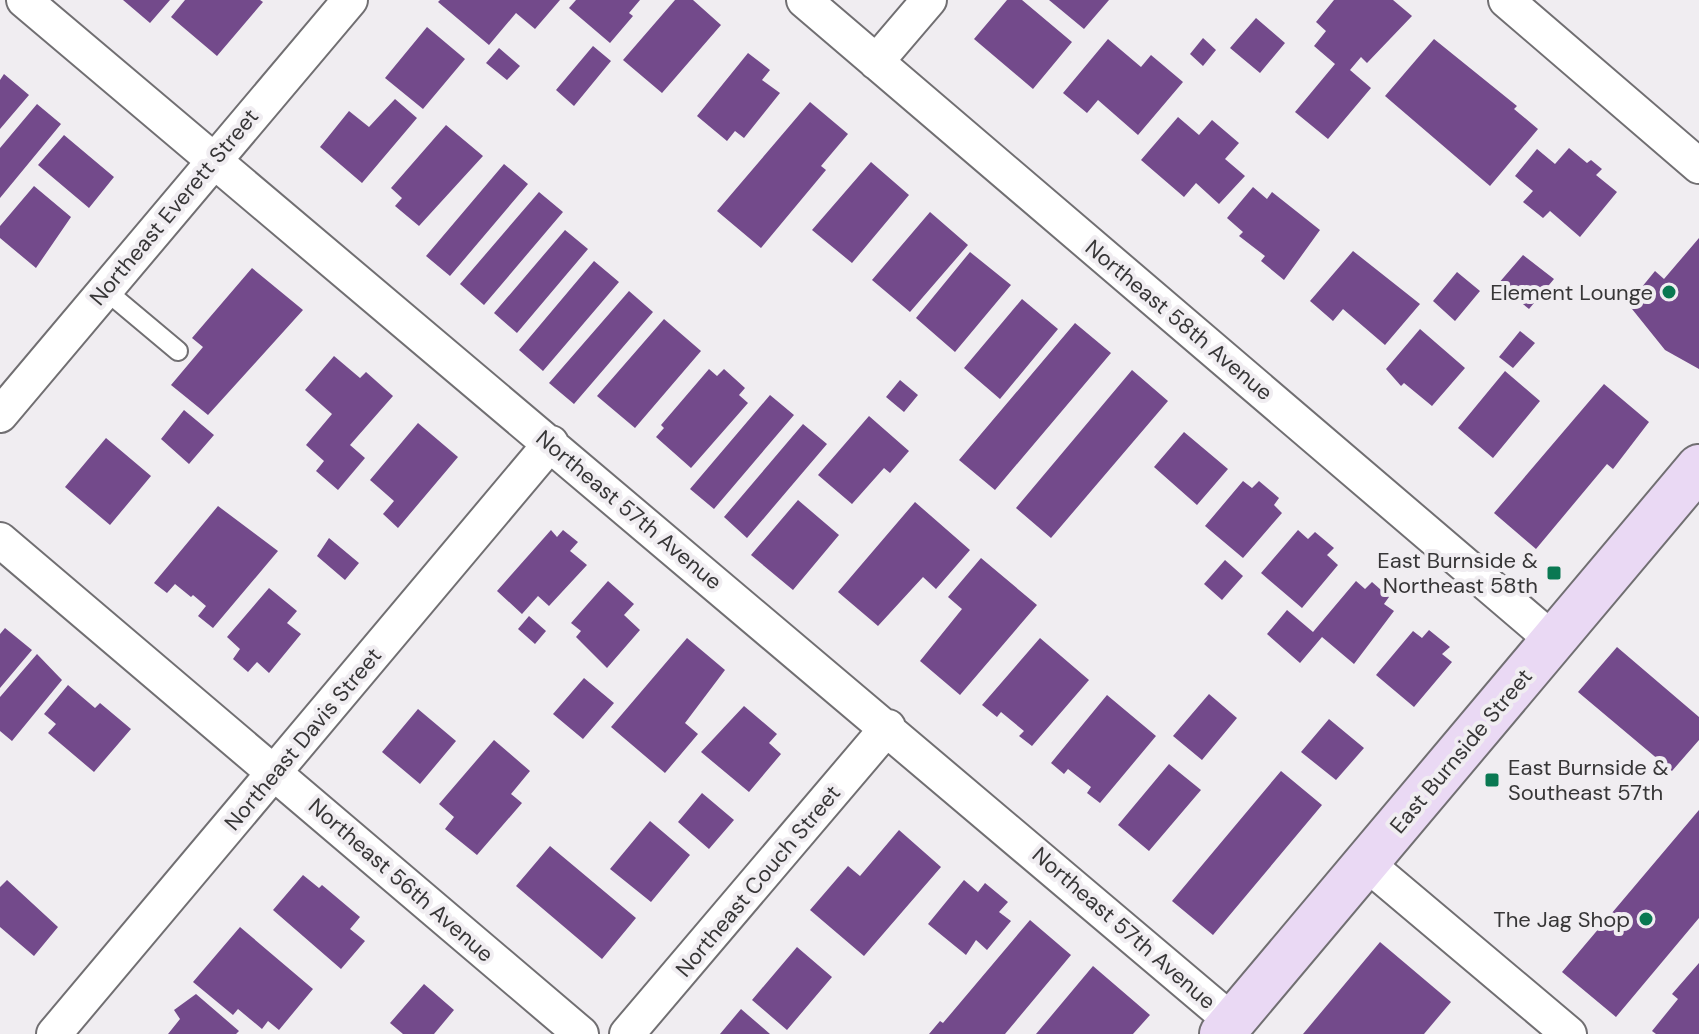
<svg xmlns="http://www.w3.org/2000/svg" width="1699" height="1034" viewBox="0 0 1699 1034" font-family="'DM Sans',sans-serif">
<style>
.building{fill:#734a8b}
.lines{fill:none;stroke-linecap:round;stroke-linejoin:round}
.lane-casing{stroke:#716f72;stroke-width:22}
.street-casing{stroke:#716f72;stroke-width:38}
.secondary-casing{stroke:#716f72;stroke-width:48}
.lane{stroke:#fff;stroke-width:18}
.street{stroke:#fff;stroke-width:34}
.secondary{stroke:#ead9f4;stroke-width:44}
.poi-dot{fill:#0a7852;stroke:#f0edf1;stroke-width:3}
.labels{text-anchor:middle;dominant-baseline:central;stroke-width:8;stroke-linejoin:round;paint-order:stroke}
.street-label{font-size:22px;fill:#373637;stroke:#f0edf1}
.poi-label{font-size:22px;fill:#373637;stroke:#f0edf1;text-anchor:end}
</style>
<rect width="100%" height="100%" fill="#f0edf1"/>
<path class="building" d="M123 0H170L150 23Z
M185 0H260L263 2 217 56 171 17Z
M440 0H560L535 29 516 13 489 45 438 2Z
M576 0H640L629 13 633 16 610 43 569 8Z
M675 0H693L721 25 662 93 623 60Z
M1007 0H1022L1072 42 1033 89 974 39Z
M1049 0H1109L1084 29Z
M1334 0H1393L1412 16 1367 63 1361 57 1350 70 1371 88 1328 139 1295 112 1335 64 1314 46 1326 31 1316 22Z
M1256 18 1285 43 1260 73 1230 48Z
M427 27 465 59 423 109 385 78Z
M1203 38 1216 50 1203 66 1190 54Z
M1108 39 1141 67 1151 55 1183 82 1138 135 1098 100 1087 113 1063 93Z
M1434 39 1517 106 1514 109 1538 129 1490 186 1385 96Z
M593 46 611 61 574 106 556 90Z
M499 48 520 66 507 80 486 63Z
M748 53 770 70 762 80 780 93 744 138 735 131 727 141 697 116Z
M4 74 29 95 0 129V80Z
M395 99 417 118 362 183 320 147 349 111 369 127Z
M810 102 848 134 821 166 826 170 761 248 717 211Z
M37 104 61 124 0 198V148Z
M1178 117 1199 135 1212 120 1239 143 1225 159 1245 176 1219 204 1196 183 1184 197 1141 160Z
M446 125 483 156 419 226 395 206 402 198 391 188Z
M64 135 114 177 89 208 38 165Z
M1569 148 1587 163 1591 160 1602 169 1596 175 1617 192 1580 237 1550 211 1543 218 1523 202 1533 191 1515 176 1537 149 1555 164Z
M871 162 909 195 852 263 812 230Z
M504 164 528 184 450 276 426 256Z
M34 186 71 217 36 268 0 238V226Z
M1253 187 1267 199 1272 192 1320 230 1284 280 1261 261 1265 256 1239 236 1243 232 1227 218Z
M539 192 563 212 484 305 460 284Z
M930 212 968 245 910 312 872 280Z
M565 230 588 249 517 333 494 313Z
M1699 238V369L1665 350 1628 304 1655 271 1664 279Z
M1353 251 1420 304 1385 345 1343 309 1333 321 1310 301Z
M970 252 1011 285 955 352 916 318Z
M1523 255 1554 279 1529 309 1498 284Z
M594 261 619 282 543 371 519 350Z
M252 268 303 310 208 415 171 385 203 347 192 338Z
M1457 272 1480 291 1455 321 1433 301Z
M629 291 653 312 574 404 549 383Z
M1022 299 1058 329 1000 399 964 368Z
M664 319 701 351 635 428 597 396Z
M1075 323 1111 353 995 490 959 460Z
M1420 329 1465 368 1432 406 1404 383 1401 386 1386 369Z
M1520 331 1535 343 1513 368 1499 357Z
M334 356 360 378 366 372 393 396 350 445 365 458 338 490 316 471 324 461 306 445 332 414 305 390Z
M709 369 717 376 724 369 745 388 739 395 748 403 691 468 656 437 664 428 661 425Z
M1132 370 1168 401 1051 538 1016 508Z
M1505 371 1540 401 1493 458 1458 428Z
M900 380 918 395 904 412 886 397Z
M1604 384 1649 422 1613 469 1607 464 1536 549 1494 513Z
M770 395 794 415 714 509 690 489Z
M184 410 214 435 189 464 161 439Z
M869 416 909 451 890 473 884 468 852 504 818 475Z
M418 423 458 457 398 528 383 514 394 501 370 480Z
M803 424 827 444 747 538 724 517Z
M1184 432 1228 469 1197 505 1154 467Z
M106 438 151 476 110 525 65 487Z
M1243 481 1252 488 1259 481 1279 498 1274 505 1282 513 1243 558 1205 526Z
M798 500 839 535 793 590 751 555Z
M915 502 970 550 936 589 923 577 878 626 838 592Z
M218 506 278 551 213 628 198 616 206 606 193 595 191 597 175 584 167 593 154 583Z
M551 530 557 537 563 530 578 542 570 551 587 565 549 606 538 596 522 614 497 591Z
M1298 530 1308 539 1315 532 1334 548 1327 555 1338 565 1302 608 1261 573Z
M329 538 359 563 345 580 317 556Z
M981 558 1037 605 960 695 920 661 962 609 948 597Z
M1225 560 1243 576 1222 600 1204 584Z
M608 581 634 604 624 615 640 630 607 668 576 637 581 631 571 623Z
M1356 581 1365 589 1372 582 1389 597 1384 604 1394 611 1354 664 1322 637 1300 663 1267 634 1287 610 1313 632Z
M269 588 297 611 287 623 301 634 269 673 257 662 248 672 233 659 240 649 227 637Z
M529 616 546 631 535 644 518 629Z
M5 628 32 650 0 688V634Z
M1429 630 1450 647 1442 654 1452 662 1414 707 1376 675 1413 631 1422 638Z
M687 638 725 670 685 723 698 734 665 773 611 727Z
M1040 638 1089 680 1032 746 1019 736 1024 731 1001 712 997 717 982 705Z
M1617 647 1699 717V740L1672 771 1578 692Z
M37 654 62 680 12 741 0 731V697Z
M584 678 614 703 583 739 553 714Z
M68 685 95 708 100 703 131 729 94 772 48 733 56 724 44 714Z
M1209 694 1237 718 1202 760 1173 736Z
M1107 695 1156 736 1100 803 1087 793 1091 787 1068 769 1064 774 1051 763Z
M744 706 777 734 769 743 781 754 749 792 701 752Z
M418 709 456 741 420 784 382 752Z
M1329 719 1364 748 1336 780 1301 752Z
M494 740 530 771 511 794 522 803 477 855 445 829 454 817 439 804Z
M1169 764 1201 790 1149 851 1118 825Z
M1281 771 1322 805 1213 935 1172 901Z
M702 793 734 820 709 849 678 822Z
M1699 810V918L1616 1017 1562 972Z
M650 821 690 855 651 902 610 869Z
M899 830 941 867 864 956 810 910 848 866 860 876Z
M550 846 636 918 602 959 516 886Z
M303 875 319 888 322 885 360 917 350 929 365 941 341 969 273 910Z
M7 880 58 927 34 956 0 927V887Z
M964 880 978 892 985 883 1008 902 999 912 1011 921 987 950 976 940 966 955 928 924Z
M1030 920 1071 955 1005 1034H929L940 1021 943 1023Z
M240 927 313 989 279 1030 268 1021 262 1029 238 1009 233 1015 193 982Z
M1380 942 1451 1002 1424 1034H1303Z
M797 947 832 977 787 1030 752 1000Z
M1699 963V1034H1656L1652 1031 1678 999 1672 994Z
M1093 966 1150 1015 1133 1034H1036Z
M424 984 454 1010 434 1034H403L390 1023Z
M196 994 239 1031 236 1034H168L180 1019 174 1010Z
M741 1009 770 1034H720Z"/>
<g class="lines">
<g class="lane-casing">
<path id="lane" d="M104 289 178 351"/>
</g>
<g class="street-casing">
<path id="street" d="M24 0 1233 1022
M804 0 1554 641
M1506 0 1699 166
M876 62 929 0
M0 415 350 0
M0 540 581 1034
M1366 863 1569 1034
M54 1034 551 443
M627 1034 888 727"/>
</g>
<g class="secondary-casing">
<path id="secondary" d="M1222 1034 1699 467"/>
</g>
<use href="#lane" class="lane"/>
<use href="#street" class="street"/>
<use href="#secondary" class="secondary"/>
</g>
<g class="poi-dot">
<circle cx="1669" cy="292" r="8"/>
<rect x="1546" y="565" width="16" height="16" rx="4"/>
<rect x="1484" y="772" width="16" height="16" rx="4"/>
<circle cx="1646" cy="919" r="8"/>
</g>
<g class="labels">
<g class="street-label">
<text transform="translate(174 207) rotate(-50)">Northeast Everett Street</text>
<text transform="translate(1179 320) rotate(40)">Northeast 58th Avenue</text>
<text transform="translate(629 510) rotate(40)">Northeast 57th Avenue</text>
<text transform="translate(303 739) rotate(-50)">Northeast Davis Street</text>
<text transform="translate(1461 751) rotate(-50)">East Burnside Street</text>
<text transform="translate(401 880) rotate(41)">Northeast 56th Avenue</text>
<text transform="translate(758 881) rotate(-50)">Northeast Couch Street</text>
<text transform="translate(1124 928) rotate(41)">Northeast 57th Avenue</text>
</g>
<g class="poi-label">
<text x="1653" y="292">Element Lounge</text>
<text x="1538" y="560">East Burnside &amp;<tspan x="1538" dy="25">Northeast 58th</tspan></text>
<text x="1508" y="767" text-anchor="start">East Burnside &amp;<tspan x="1508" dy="25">Southeast 57th</tspan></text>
<text x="1630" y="919">The Jag Shop</text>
</g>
</g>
</svg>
